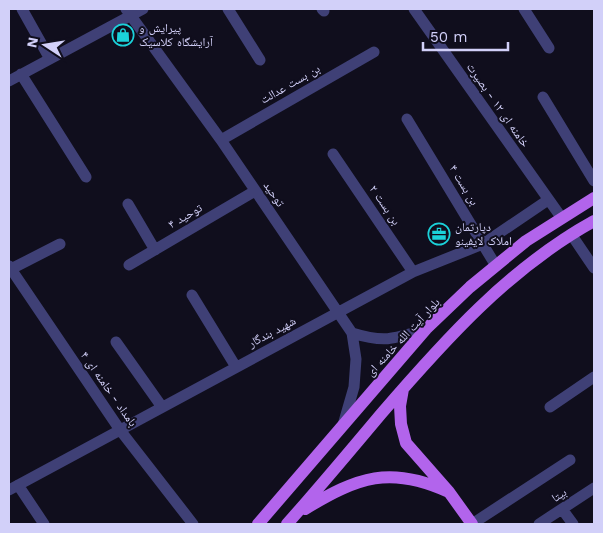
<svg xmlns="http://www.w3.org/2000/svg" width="603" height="533" viewBox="0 0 603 533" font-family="'Work Sans','Noto Naskh Arabic',sans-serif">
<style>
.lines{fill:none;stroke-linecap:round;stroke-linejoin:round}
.minor{stroke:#3f4076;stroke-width:11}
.major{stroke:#b264ec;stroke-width:12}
.labels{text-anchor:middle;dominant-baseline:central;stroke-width:4;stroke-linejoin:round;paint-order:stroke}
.poi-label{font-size:12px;fill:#d2d0f9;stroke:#100e1d;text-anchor:start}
.street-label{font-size:12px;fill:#d2d0f9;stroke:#100e1d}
</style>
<rect width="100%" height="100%" fill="#100e1d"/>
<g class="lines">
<path class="minor" d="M22 9 50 59
M126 9 221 140 352 333C385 343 394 339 426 329
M228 9 260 60
M322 9 324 11
M414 9 561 217
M524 9 549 48
M21 74 86 177
M9 81 143 9
M543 97 594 181
M407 119 496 266
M221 140 374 52
M333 154 413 272
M128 204 155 250
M571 234 594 268
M129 265 255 191
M9 266 120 430 193 524
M9 270 60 244
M192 295 236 367
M116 342 162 407
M550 407 594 377
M343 425 354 387 356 359 352 333
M18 485 44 524
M9 490 413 272 483 244 548 200
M562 509 573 524
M472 524 570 460
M539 524 594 488"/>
<path class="major" d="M403 389 400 406 401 424 406 443 449 492 472 524
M305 509C358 477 390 465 449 492
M258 524 426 329 470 287 526 241 594 198
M287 524C319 488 350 451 381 414 444 341 509 268 594 221"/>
</g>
<defs>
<g id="shop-ring" transform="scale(1.125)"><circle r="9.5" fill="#100e1d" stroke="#1bd2da" stroke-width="1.5"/><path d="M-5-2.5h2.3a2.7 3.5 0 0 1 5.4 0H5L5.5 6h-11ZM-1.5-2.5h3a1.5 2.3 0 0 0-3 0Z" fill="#1bd2da"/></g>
<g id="office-ring" transform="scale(1.125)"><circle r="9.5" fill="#100e1d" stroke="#1bd2da" stroke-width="1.5"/><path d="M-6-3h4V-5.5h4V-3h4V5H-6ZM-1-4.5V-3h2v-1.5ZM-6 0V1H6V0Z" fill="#1bd2da"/></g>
</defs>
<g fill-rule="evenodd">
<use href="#shop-ring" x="123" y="35"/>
<use href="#office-ring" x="439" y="234"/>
</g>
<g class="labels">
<g class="poi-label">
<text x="139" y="28">پیرایش و<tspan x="139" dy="14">آرایشگاه کلاسیک</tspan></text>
<text x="455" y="227">دپارتمان<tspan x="455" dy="14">املاک لایفینو</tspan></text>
</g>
<g class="street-label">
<text transform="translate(290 84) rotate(-30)">بن بست عدالت</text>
<text transform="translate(498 105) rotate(55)">خامنه ای ۱۲ - بصیرت</text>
<text transform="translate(464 185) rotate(59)">بن بست ۴</text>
<text transform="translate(274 194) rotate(56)">توحید</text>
<text transform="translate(385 205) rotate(56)">بن بست ۲</text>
<text transform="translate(185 216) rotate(-30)">توحید ۴</text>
<text transform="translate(272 332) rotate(-28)">شهید بندگار</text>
<text transform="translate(403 337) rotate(-47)">بلوار آیت الله خامنه ای</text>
<text transform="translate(109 389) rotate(55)">بامداد - خامنه ای ۴</text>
<text transform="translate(559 495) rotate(-33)">بیتا</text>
</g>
</g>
<rect width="603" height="533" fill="none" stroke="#d2d0f9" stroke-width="20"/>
<g transform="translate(45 45) rotate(282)" stroke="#100e1d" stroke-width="4" paint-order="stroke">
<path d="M0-4L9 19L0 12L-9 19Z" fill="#d2d0f9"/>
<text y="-8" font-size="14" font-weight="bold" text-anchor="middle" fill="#d2d0f9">N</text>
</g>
<path d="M423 42v8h85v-8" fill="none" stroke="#d2d0f9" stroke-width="2.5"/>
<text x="430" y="42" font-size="15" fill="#d2d0f9" stroke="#100e1d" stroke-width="4" paint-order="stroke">50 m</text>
</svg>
